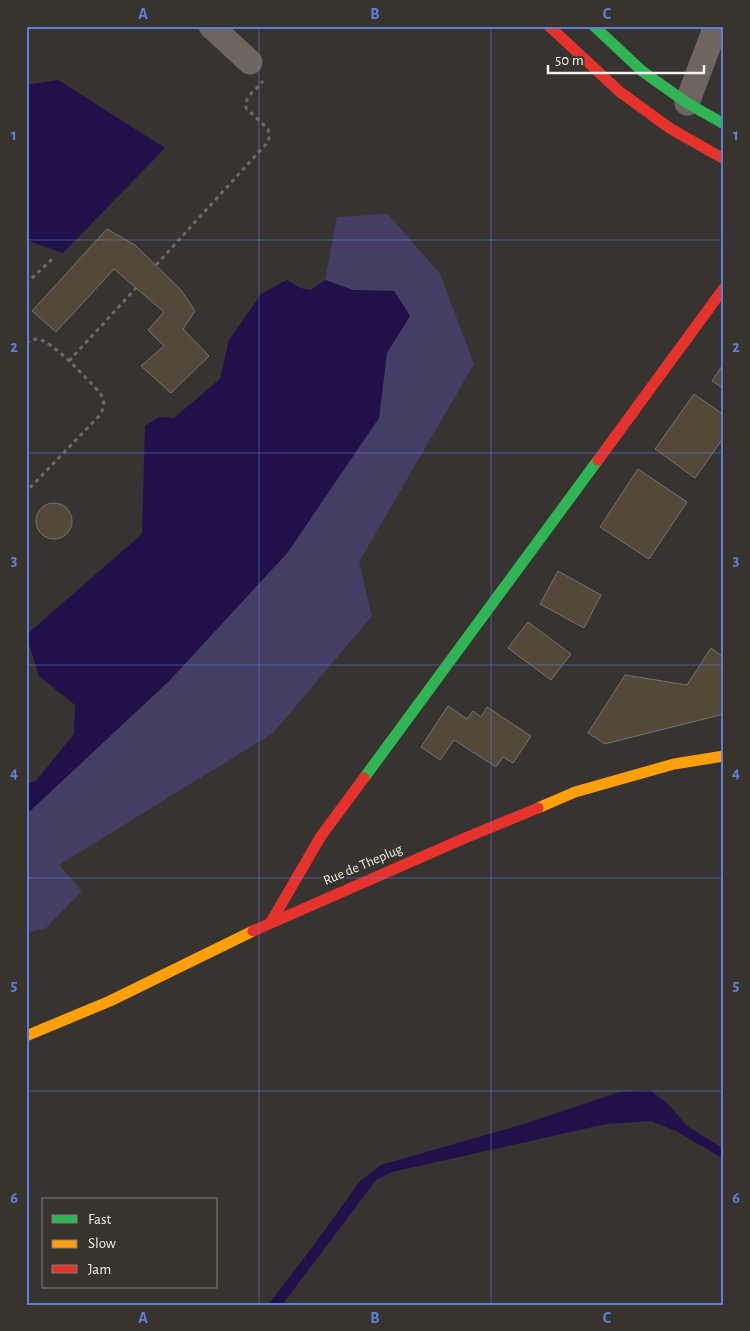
<svg xmlns="http://www.w3.org/2000/svg" width="750" height="1331" viewBox="0 0 750 1331" font-family="'Alegreya Sans',sans-serif">
<style>
.green{fill:#443e65}
.water{fill:#211049}
.building{fill:#544939;stroke:#757270}
.lines{fill:none;stroke-linecap:round;stroke-linejoin:round}
.path{stroke:#6d6963;stroke-width:3;stroke-dasharray:4 4;stroke-linecap:butt}
.street{stroke:#6d655e;stroke-width:25}
.fast{stroke:#30b455;stroke-width:11}
.slow{stroke:#ff9f0a;stroke-width:11}
.jam{stroke:#e5322d;stroke-width:11}
.grid{fill:none;stroke:#5e7fde;stroke-width:1;stroke-opacity:0.55}
.labels{text-anchor:middle;dominant-baseline:central;stroke-width:4.5;stroke-linejoin:round;paint-order:stroke}
.street-label{font-size:14px;fill:#f4f0ec;stroke:#39332d}
.neatline{fill:none;stroke:#5e7fde;stroke-width:2}
.grid-label{font-size:16px;text-anchor:middle;font-weight:bold;fill:#5e7fde}
</style>
<rect width="100%" height="100%" fill="#363330"/>
<path class="green" d="M388 214 440 274 474 364 359 562 372 616 273 733 59 865 82 891 46 928 26 933V812L30 811 169 681 288 552 380 407 387 353 410 315 394 291 353 290 325 280 337 217Z"/>
<path class="water" d="M58 80 165 148 63 253 26 240V85Z
M287 280 300 288 311 290 325 280 353 290 394 291 410 316 387 353 379 418 288 552 169 681 30 811 26 812V784L36 781 74 734 75 705 39 676 26 635 142 534 145 426 159 417 174 418 220 379 229 340 261 294Z
M650 1090 669 1105 687 1126 724 1149V1159L676 1131 651 1121 606 1124 392 1172 376 1180 282 1305H268L314 1245 360 1181 381 1165 527 1123 619 1092Z"/>
<path class="building" d="M107 229 135 245 181 290 195 311 183 329 209 356 171 393 141 366 164 346 148 330 164 312 114 269 56 332 32 311Z
M724 363V389L712 381Z
M694 394 724 415V437L695 478 655 449Z
M638 469 687 502 649 559 600 527Z
M36 521a18 18 0 1 1 36 0a18 18 0 1 1-36 0Z
M558 571 601 595 584 628 540 604Z
M528 622 571 654 551 680 508 648Z
M724 646V714L605 744 588 733 625 675 687 685 711 648 722 656Z
M448 706 467 719 473 711 481 717 487 707 531 736 513 763 503 757 496 767 454 740 440 760 421 747Z"/>
<g class="lines">
<path class="path" d="M156 265 268 142 269 137 268 129 246 108C244 96 257 90 263 81
M26 284 52 259
M26 343C30 341 33 339 37 339 51 339 89 381 100 393 105 401 105 407 99 416L26 492
M69 361 136 288"/>
<path class="street" d="M211 26 250 62
M687 103 716 26"/>
<path class="fast" d="M594 26 642 71 687 103 724 124
M364 778 598 460"/>
<path class="slow" d="M538 808 575 792 674 764 724 756
M26 1036 110 1001 253 931"/>
<path class="jam" d="M549 26 620 92 671 129 724 159
M598 460 724 288
M271 922 321 836 364 778
M253 931 465 838 538 808"/>
</g>
<path class="grid" d="M259 26V1305M491 26V1305M26 240H724M26 453H724M26 665H724M26 878H724M26 1091H724"/>
<g class="labels">
<g class="street-label">
<text transform="translate(363 865) rotate(-23)">Rue de Theplug</text>
</g>
</g>
<rect width="750" height="1331" fill="none" stroke="#39332d" stroke-width="55"/>
<rect x="42" y="1198" width="175" height="90" fill="#39332d" stroke="#847f79"/>
<rect x="52" y="1215" width="25" height="8" fill="#30b455" stroke="#847f79"/>
<text x="88" y="1224" font-size="15" fill="#f4f0ec">Fast</text>
<rect x="52" y="1240" width="25" height="8" fill="#ff9f0a" stroke="#847f79"/>
<text x="88" y="1248" font-size="15" fill="#f4f0ec">Slow</text>
<rect x="52" y="1265" width="25" height="8" fill="#e5322d" stroke="#847f79"/>
<text x="88" y="1274" font-size="15" fill="#f4f0ec">Jam</text>
<path d="M548 65v8h156v-8" fill="none" stroke="#f4f0ec" stroke-width="2.5"/>
<text x="555" y="65" font-size="15" fill="#f4f0ec" stroke="#39332d" stroke-width="4" paint-order="stroke">50 m</text>
<rect x="28" y="28" width="694" height="1276" class="neatline"/>
<g class="grid-label">
<text x="143" y="19">A</text>
<text x="375" y="19">B</text>
<text x="607" y="19">C</text>
<text x="14" y="140">1</text>
<text x="736" y="140">1</text>
<text x="14" y="352">2</text>
<text x="736" y="352">2</text>
<text x="14" y="565">3</text>
<text x="736" y="565">3</text>
<text x="14" y="778">4</text>
<text x="736" y="778">4</text>
<text x="14" y="990">5</text>
<text x="736" y="990">5</text>
<text x="14" y="1203">6</text>
<text x="736" y="1203">6</text>
<text x="143" y="1323">A</text>
<text x="375" y="1323">B</text>
<text x="607" y="1323">C</text>
</g>
</svg>
